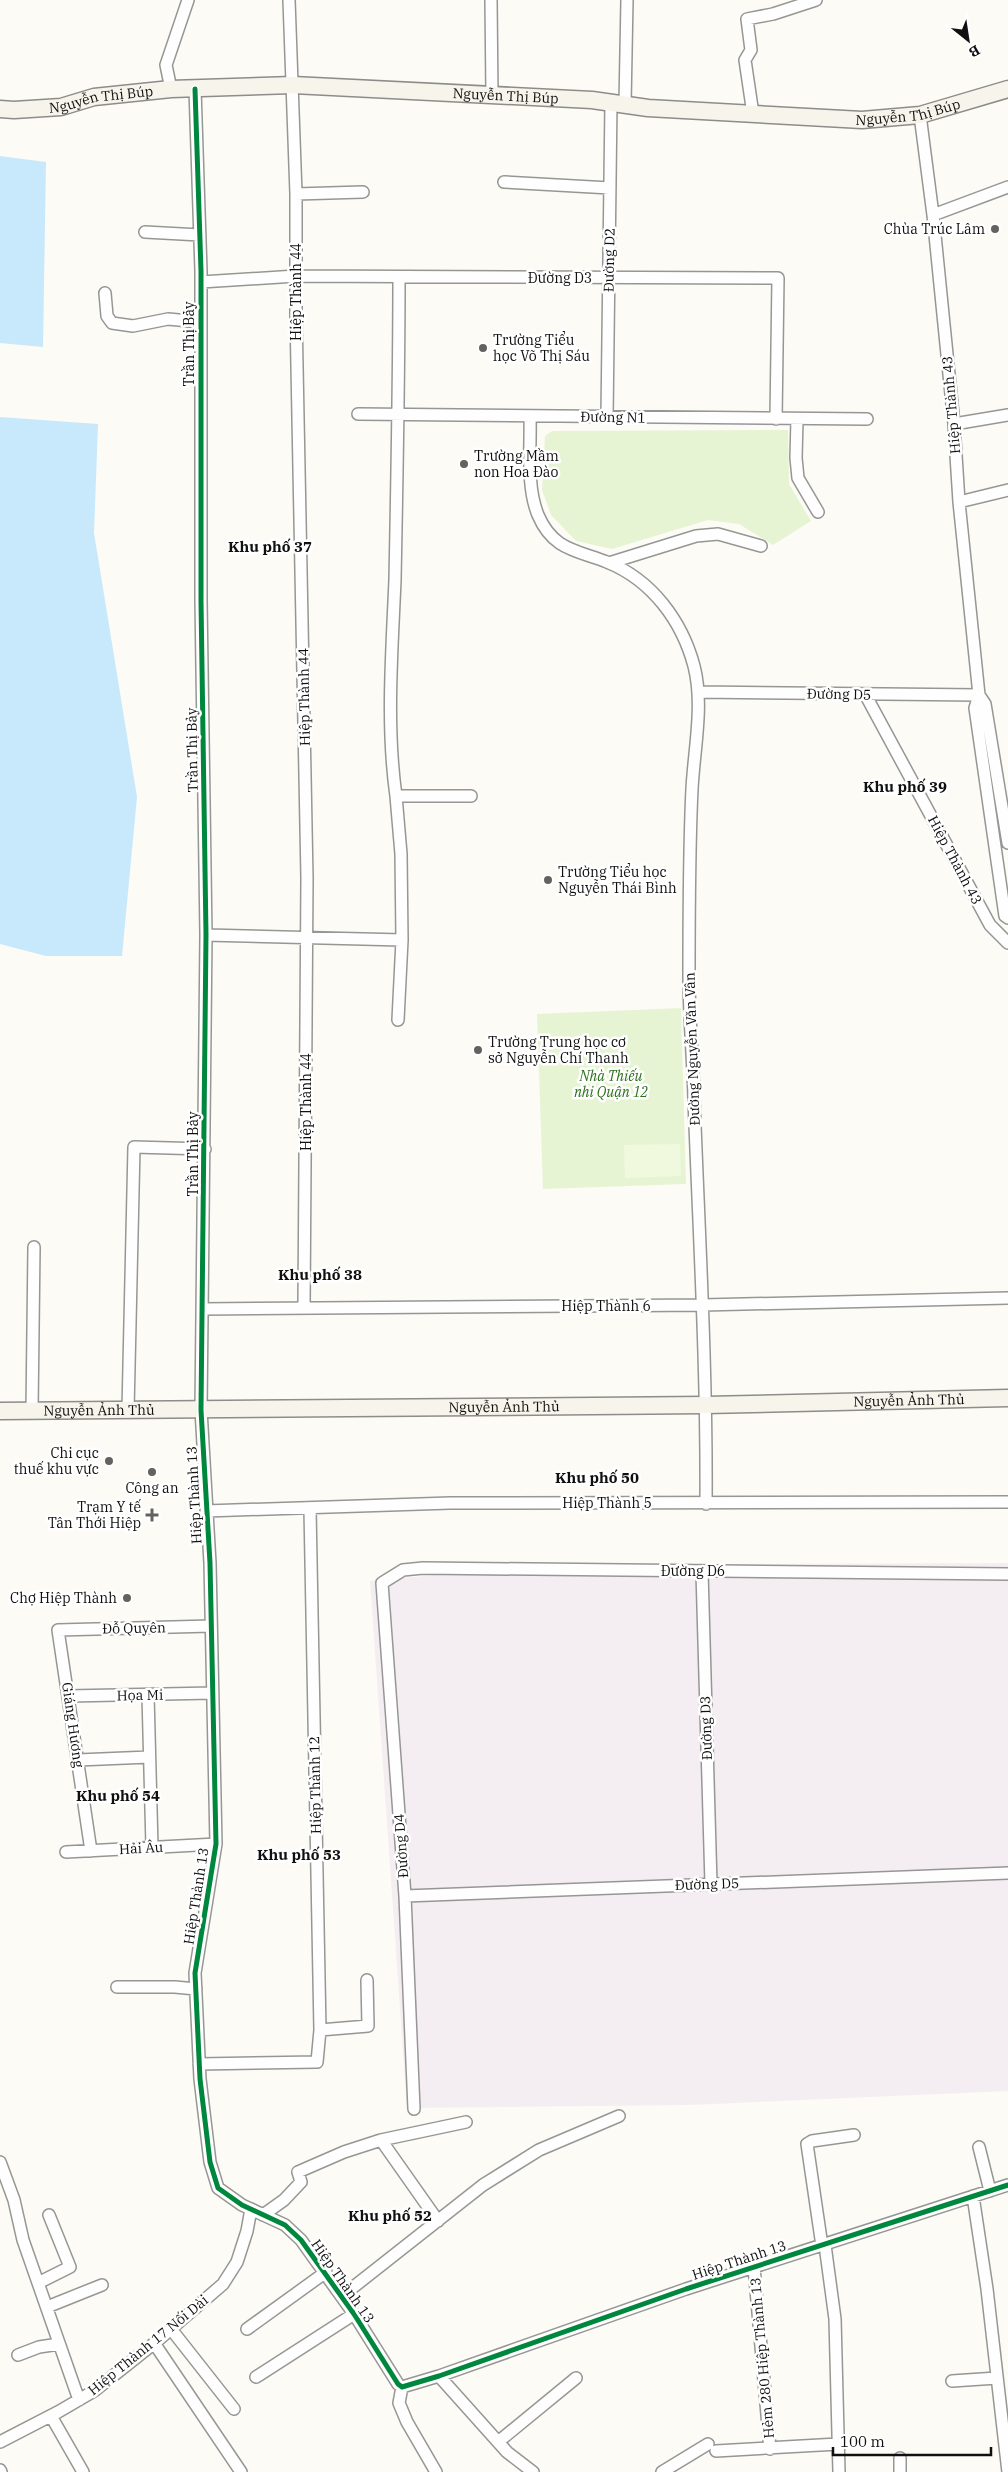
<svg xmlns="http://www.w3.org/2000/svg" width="1008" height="2472" viewBox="0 0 1008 2472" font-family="'IBM Plex Serif',serif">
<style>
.industrial{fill:#f4eef2}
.green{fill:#e7f4d3}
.pitch{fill:#f0f8de}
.water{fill:#c8e9fb}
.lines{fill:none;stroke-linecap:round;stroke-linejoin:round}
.street-casing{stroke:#969694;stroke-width:14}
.secondary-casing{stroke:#8d8c8a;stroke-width:19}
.street{stroke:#fffefe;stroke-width:11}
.secondary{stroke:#f6f4eb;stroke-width:16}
.cycleway-casing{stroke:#fff;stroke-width:8}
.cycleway{stroke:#00873e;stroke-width:5}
.poi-dot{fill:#636260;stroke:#fff;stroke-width:2}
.labels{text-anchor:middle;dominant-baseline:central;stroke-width:5;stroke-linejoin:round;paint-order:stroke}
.street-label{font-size:14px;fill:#101010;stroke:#fff}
.poi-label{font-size:14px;fill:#101010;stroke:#fff;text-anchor:end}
.park-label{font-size:14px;font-style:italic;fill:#2b7118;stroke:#fff}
.neighbourhood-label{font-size:15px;font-weight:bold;fill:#101010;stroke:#fff}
</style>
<rect width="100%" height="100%" fill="#fcfbf6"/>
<path class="industrial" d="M1008 1563V2091L689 2105 407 2108 370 1581 544 1565Z"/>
<path class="green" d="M788 430 789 484 811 521 773 545 739 524 708 520 612 549 576 541 551 515 542 490 545 436 552 431Z
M681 1008 686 1184 543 1189 537 1014Z"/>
<path class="pitch" d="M680 1144 681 1176 625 1178 624 1145Z"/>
<path class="water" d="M0 156 46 162 43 347 0 343Z
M0 417 98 424 94 533 137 797 122 956H46L0 944Z"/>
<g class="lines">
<g class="street-casing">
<path id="street" d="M289 0 296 194V315L307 878 304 1308
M491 0 492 95
M171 89 166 65 188 0
M195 89 201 271V601L206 935 201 1410 210 1563 216 1844 195 1973 200 2079 210 2162 218 2188 242 2205 285 2225 301 2240 354 2314 398 2384 402 2387 439 2376 686 2289 1008 2185
M625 104 627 0
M753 114 745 60 751 50 747 19 773 14 816 0
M920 115 933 215 954 424 959 502 979 695 975 708 1005 916 1008 918
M504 182 610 188
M296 194 363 192
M933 215 1008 187
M145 232 200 235
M399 277C399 378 397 479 395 580 392 652 386 725 396 796H471
M201 282 296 276 778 278 776 419
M105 293 107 316 112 323 133 326 168 319 200 322
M358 414 867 419
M530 416C531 447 526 486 538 515 553 550 576 550 607 562 652 580 682 621 694 666 704 705 694 749 692 789 689 851 689 914 689 976 689 1017 693 1058 694 1099 699 1234 707 1369 706 1504
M607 417 611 102
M797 419 796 458 798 478 818 512
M954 424 1008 415
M959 502 1008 490
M609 563 696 536 718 534 761 546
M698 692 979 695
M865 694 990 925 1008 943
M979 695 985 704 1008 843
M396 796 401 854 402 940
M206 935 402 940 398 1020
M203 1309 703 1305 1008 1298
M128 1410 134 1147 205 1149
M32 1411 34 1247
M206 1511 450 1503 1008 1502
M702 1572 711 1884
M148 1695 152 1847
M69 1696 212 1693
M78 1760 149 1757
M91 1851 58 1630 211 1626
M66 1852 216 1844
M405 1896 1008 1873
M117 1987H175L196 1989
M320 2030 368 2026 367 1980
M199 2064 317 2062 320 2030 310 1509
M414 2109 405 1896 382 1583 403 1570 423 1568 1008 1574
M381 2140 438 2221
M979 2147 990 2191
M0 2162 14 2200 23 2240 79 2400
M973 2196 987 2289 1008 2472
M263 2215 284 2200 301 2182 298 2172 344 2152 381 2140 466 2122
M825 2245 835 2319 839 2472
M822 2246 807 2144 812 2141 854 2135
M754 2267 770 2449
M38 2283 70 2267 49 2215
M342 2296 483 2185 539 2150 619 2116
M47 2307 102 2285
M171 2329 234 2409
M247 2329 326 2272
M154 2343 241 2472
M18 2355 39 2347 59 2344
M439 2376 507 2452 533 2472
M256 2377 354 2314
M952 2381 997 2378
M402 2387 399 2403 407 2422 436 2472
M51 2416 83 2472
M0 2442 58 2412 94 2391 157 2341 223 2284 237 2262 247 2231 251 2209
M498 2442 576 2378
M716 2451 838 2444
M900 2458V2472
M0 2470 1 2472
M662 2472 708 2444"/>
</g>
<g class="secondary-casing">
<g id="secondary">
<path id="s1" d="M0 109 14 110 61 107 94 97 171 89 293 85 592 100 648 108 862 120 920 115 1008 89"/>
<path id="s2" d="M0 1411 706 1405 1008 1398"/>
</g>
</g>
<use href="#street" class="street"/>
<use href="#secondary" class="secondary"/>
<g class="cycleway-casing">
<path id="cycleway" d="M195 89 201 271V601L206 935 201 1410 210 1563 216 1844 195 1973 200 2079 210 2162 218 2188 242 2205 285 2225 301 2240 354 2314 398 2384 402 2387 439 2376 686 2289 1008 2185"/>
</g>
<use href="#cycleway" class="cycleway"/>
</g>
<g class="poi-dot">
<circle cx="995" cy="229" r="5"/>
<circle cx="483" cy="348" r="5"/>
<circle cx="464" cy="464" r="5"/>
<circle cx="548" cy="880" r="5"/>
<circle cx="478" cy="1050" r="5"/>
<circle cx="109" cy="1461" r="5"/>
<circle cx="152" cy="1472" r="5"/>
<path d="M149.5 1507.5h5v5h5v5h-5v5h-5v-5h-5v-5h5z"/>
<circle cx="127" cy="1598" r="5"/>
</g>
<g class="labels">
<g class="street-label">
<text stroke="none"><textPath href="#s1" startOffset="508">Nguyễn Thị Búp</textPath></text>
<text stroke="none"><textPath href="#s1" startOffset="102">Nguyễn Thị Búp</textPath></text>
<text stroke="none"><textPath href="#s1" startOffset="912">Nguyễn Thị Búp</textPath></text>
<text transform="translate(609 260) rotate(-89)">Đường D2</text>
<text x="560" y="278">Đường D3</text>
<text transform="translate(296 292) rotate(-90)">Hiệp Thành 44</text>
<text transform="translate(189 344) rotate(-90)">Trần Thị Bảy</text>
<text transform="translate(951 405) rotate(-95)">Hiệp Thành 43</text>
<text transform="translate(613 417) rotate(1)">Đường N1</text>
<text transform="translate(839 694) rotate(1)">Đường D5</text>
<text transform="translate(304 697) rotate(-91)">Hiệp Thành 44</text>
<text transform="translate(192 750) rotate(-91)">Trần Thị Bảy</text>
<text transform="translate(955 860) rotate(62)">Hiệp Thành 43</text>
<text transform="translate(692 1049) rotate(-92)">Đường Nguyễn Văn Vân</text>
<text transform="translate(306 1102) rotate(-90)">Hiệp Thành 44</text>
<text transform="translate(193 1154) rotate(-90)">Trần Thị Bảy</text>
<text x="606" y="1306">Hiệp Thành 6</text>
<text stroke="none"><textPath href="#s2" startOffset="909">Nguyễn Ảnh Thủ</textPath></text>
<text stroke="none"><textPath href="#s2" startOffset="504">Nguyễn Ảnh Thủ</textPath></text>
<text stroke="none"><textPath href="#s2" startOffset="99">Nguyễn Ảnh Thủ</textPath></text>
<text transform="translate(194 1495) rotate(-93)">Hiệp Thành 13</text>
<text x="607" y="1503">Hiệp Thành 5</text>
<text x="693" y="1571">Đường D6</text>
<text transform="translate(134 1628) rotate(-1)">Đỗ Quyên</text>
<text transform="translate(140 1695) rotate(-1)">Họa Mi</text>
<text transform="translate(73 1725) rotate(82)">Giáng Hương</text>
<text transform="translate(706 1728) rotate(-92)">Đường D3</text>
<text transform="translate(315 1785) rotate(-91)">Hiệp Thành 12</text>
<text transform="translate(401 1846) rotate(-94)">Đường D4</text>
<text transform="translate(141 1848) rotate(-3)">Hải Âu</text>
<text transform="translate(707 1884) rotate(-2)">Đường D5</text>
<text transform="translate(196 1896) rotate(-81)">Hiệp Thành 13</text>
<text transform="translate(739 2260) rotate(-18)">Hiệp Thành 13</text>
<text transform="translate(343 2281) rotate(55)">Hiệp Thành 13</text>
<text transform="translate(148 2345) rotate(-39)">Hiệp Thành 17 Nối Dài</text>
<text transform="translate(762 2358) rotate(-95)">Hẻm 280 Hiệp Thành 13</text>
</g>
<g class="poi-label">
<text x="985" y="229">Chùa Trúc Lâm</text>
<text x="493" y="340" text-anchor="start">Trường Tiểu<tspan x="493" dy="16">học Võ Thị Sáu</tspan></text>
<text x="474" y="456" text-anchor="start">Trường Mầm<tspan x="474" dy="16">non Hoa Đào</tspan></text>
<text x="558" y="872" text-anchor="start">Trường Tiểu học<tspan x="558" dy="16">Nguyễn Thái Bình</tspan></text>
<text x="488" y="1042" text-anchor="start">Trường Trung học cơ<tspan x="488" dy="16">sở Nguyễn Chí Thanh</tspan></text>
<text x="99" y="1453">Chi cục<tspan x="99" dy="16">thuế khu vực</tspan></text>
<text x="152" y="1488" text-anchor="middle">Công an</text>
<text x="141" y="1507">Trạm Y tế<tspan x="141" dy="16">Tân Thới Hiệp</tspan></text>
<text x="117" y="1598">Chợ Hiệp Thành</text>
</g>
<g class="park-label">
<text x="611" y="1076">Nhà Thiếu<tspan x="611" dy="16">nhi Quận 12</tspan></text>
</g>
<g class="neighbourhood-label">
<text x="270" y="546">Khu phố 37</text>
<text x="905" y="786">Khu phố 39</text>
<text x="320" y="1274">Khu phố 38</text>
<text x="597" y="1477">Khu phố 50</text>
<text x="118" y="1795">Khu phố 54</text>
<text x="299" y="1854">Khu phố 53</text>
<text x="390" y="2215">Khu phố 52</text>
</g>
</g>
<g transform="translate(968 40) rotate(150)" stroke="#ffffff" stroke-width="4" paint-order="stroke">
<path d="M0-4L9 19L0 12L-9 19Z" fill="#101010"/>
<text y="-8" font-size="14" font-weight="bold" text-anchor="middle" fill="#101010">B</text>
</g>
<path d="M833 2447v8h158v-8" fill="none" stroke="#101010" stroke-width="2.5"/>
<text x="840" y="2447" font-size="15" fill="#101010" stroke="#ffffff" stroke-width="4" paint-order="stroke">100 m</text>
</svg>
